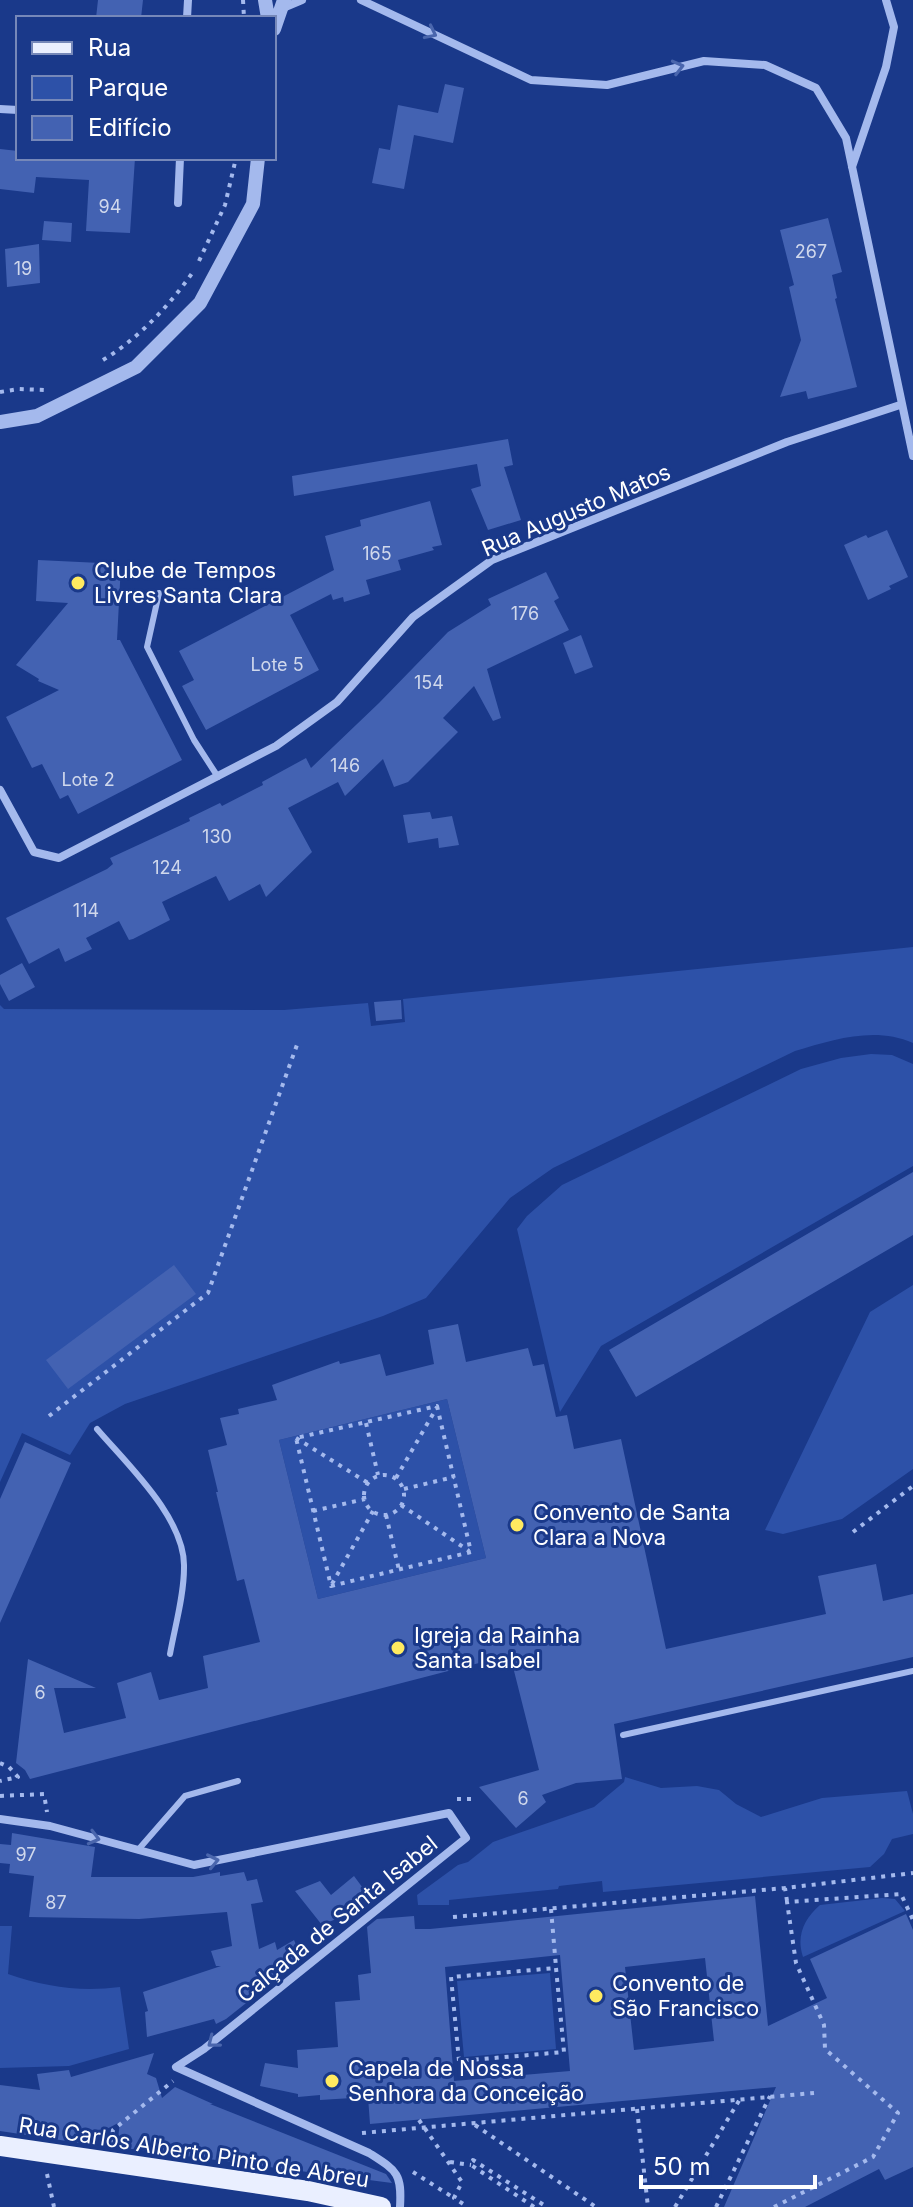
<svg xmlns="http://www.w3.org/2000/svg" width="913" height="2207" viewBox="0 0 913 2207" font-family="Inter,sans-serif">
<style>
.green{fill:#2d51a8}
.building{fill:#4362b2;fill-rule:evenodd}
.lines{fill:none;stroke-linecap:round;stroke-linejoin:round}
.path{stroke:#a4b9ed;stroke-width:4;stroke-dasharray:4 6;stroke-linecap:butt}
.service{stroke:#a4b9ed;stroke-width:6}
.minor{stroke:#a4b9ed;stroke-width:8}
.tertiary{stroke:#a4b9ed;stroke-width:14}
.primary{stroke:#eaefff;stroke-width:20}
.oneway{stroke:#4a66ad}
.poi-dot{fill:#ffea60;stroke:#1a398a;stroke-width:3}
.labels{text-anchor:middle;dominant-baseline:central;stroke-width:6;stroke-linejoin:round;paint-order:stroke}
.number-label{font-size:18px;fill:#d0d8ec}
.street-label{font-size:22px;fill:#fff;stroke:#1a398a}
.poi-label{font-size:22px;fill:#fff;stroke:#1a398a;text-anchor:start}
</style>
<rect width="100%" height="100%" fill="#1a398a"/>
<path class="green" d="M913 947V1043C874 1026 833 1040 795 1051L553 1168 510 1198 426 1298 383 1316 125 1404 90 1423 70 1455 22 1433 0 1482V1005L4 1009 284 1010 368 1003 371 1026 405 1022 403 999Z
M871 1054 892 1055 913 1064V1166L601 1346 560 1412 517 1229 527 1216 562 1185 801 1069 841 1058Z
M913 1285V1469L842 1519 783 1534 765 1530 870 1312Z
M447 1399 486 1558 318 1599 279 1440Z
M625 1777 661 1788 697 1786 719 1790 736 1804 761 1817 822 1798 907 1791 913 1814V1834L892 1839 884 1854 870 1867 603 1892 602 1881 559 1886 558 1889 449 1900V1905H418L417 1895 458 1865 468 1862 493 1842 594 1807 624 1782Z
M882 1898 895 1899 905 1911 803 1957C796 1936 804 1919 820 1905Z
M0 1926H12L8 1974C46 1987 80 1992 120 1987L129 2049 69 2066 0 2068Z
M550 1973 556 2049 464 2057 457 1981Z"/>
<path class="building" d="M98 0H143L141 18H96Z
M445 84 464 88 453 143 414 135 404 189 372 183 379 148 390 150 398 105 438 113Z
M0 149 18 151V158H135L130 233 86 231 89 180 36 177 34 193 0 189Z
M828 218 842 272 832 275 837 298 835 299 857 387 808 399 806 391 780 397 801 340 789 287 794 285 780 230Z
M44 221 72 223 71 242 42 240Z
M39 244 40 283 7 287 5 249Z
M508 439 513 465 504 467 521 520 488 530 471 489 481 486 477 464 294 496 292 476Z
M430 501 442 545 432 547 434 550 398 560 401 570 366 580 370 594 344 602 343 597 333 600 331 594 290 615 319 670 206 730 182 686 194 680 179 651 334 570 325 536 361 526 360 520Z
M887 530 908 577 889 586 891 589 868 600 844 545 866 535 868 538Z
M38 560 121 564 117 640H120L182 760 78 814 68 795 60 799 42 764 32 768 6 717 59 690 38 681 39 679 16 665 68 603 36 601Z
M546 572 559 598 554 601 569 630 487 669 501 718 493 721 474 686 443 718 458 732 408 782 394 787 383 759 345 796 338 782 288 808 312 852 266 897 260 884 229 901 216 876 162 902 170 920 133 939 129 940 119 921 86 938 92 949 65 962 59 948 29 964 6 918 107 869 113 864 110 858 190 821 189 818 220 803 222 806 263 785 262 782 306 758 311 768 379 703 448 632 491 605 488 599Z
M581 635 593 667 575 674 563 643Z
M430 812 432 819 452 816 459 845 439 848 438 838 408 843 403 815Z
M22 963 35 987 9 1001 0 984V975Z
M401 1000 402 1019 376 1021 374 1002Z
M913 1172V1235L636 1397 609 1350Z
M174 1265 196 1294 68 1389 46 1360Z
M458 1324 466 1362 528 1348 533 1366 544 1364 556 1417 567 1415 574 1449 621 1439 666 1649 826 1614 818 1576 876 1564 883 1601 913 1594V1657L614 1724 622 1779 576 1783 542 1795 546 1802 516 1828 479 1787 539 1770 510 1655 30 1779 25 1770 16 1763 28 1659 96 1688H54L64 1733 126 1718 117 1683 151 1672 159 1700 208 1688 203 1656 260 1642 244 1579 237 1581 216 1492H218L208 1450 227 1445 220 1418 239 1414 238 1409 277 1400 272 1385 339 1361 340 1364 380 1354 386 1376 434 1364 428 1330ZM447 1399 486 1558 318 1599 279 1440Z
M25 1442 71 1463 0 1623V1499Z
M12 1833 95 1847 91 1877H193L220 1872V1876L244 1872 247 1881 257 1879 263 1902 251 1904 259 1949 275 1942 277 1950 294 1940 302 1958 288 1970 251 1988 255 1996 226 2019 216 2024 214 2019 147 2037 145 2012 148 2011 143 1992 221 1966H216L211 1951 232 1946 227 1912 139 1919 29 1917 34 1876 9 1873 10 1864 0 1863V1844L11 1845Z
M354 1876 371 1899 346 1920 343 1916 322 1925 295 1891 320 1881 331 1895Z
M755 1896 768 2026 827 1998 810 1959 906 1914 913 1930V2167L885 2180 879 2169 805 2207H724L776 2087 370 2124 368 2097 320 2100V2095L298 2097V2094L260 2086 265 2063 298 2068 297 2050 338 2047 335 2002 360 2000 358 1975 371 1973 367 1927 377 1919 414 1916 415 1929H430ZM560 1955 570 2071 454 2081 445 1967ZM705 1958 714 2041 634 2050 625 1967Z
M154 2053 147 2074 156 2078 162 2098 175 2087 213 2104H210L386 2174 392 2183 117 2147 120 2122 80 2143 0 2131V2085L40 2090 37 2074 69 2070 71 2077Z"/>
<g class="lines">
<path class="path" d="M243 0 244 18
M199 261 225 205 236 158
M103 360C139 338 169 306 193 272
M0 392 19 389 46 390
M437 1406 471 1552 331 1586 296 1438Z
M49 1416 208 1293 298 1042
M366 1423 378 1475
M296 1438 368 1483
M364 1495a20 20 0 1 1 40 0a20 20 0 1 1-40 0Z
M396 1478 437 1407
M404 1489 454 1477
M401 1505 469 1551
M313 1511 365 1499
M386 1515 399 1570
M853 1532 913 1486
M332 1584 373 1511
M0 1763 9 1767 18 1777 0 1781
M0 1796 44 1794 47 1812
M457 1799H471
M787 1901 785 1888 913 1873
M551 1909 556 1967
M453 1917 785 1888
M556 1968 564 2052 459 2061 451 1977Z
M637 2109 648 2207
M419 2120 462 2182 454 2198 468 2207
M475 2125 596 2207
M362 2133 814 2093
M111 2143 113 2130 173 2081
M450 2162 471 2165
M413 2172 454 2198
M47 2174 54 2207
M534 2207 471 2165 473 2160 547 2207
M675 2207 740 2099
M716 2207 770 2096
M774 2207 873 2157 898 2113 825 2049 824 2025 796 1963 787 1902 901 1894 913 1920"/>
<path class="service" d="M159 593 147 647 194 740 218 777
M97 1429C127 1464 186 1519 184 1568 184 1596 175 1626 170 1654
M623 1735 913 1671
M138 1850 185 1796 238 1781"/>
<path class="minor" d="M361 0 531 80 607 85 704 61 765 65 816 88 846 138 913 456
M283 8 302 0
M187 18 188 0
M0 109 18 110
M852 167 886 67 894 27 886 0
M178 203 180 158
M0 790 34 852 59 858 276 746 337 702 413 617 492 560 787 442 900 405
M0 1819 50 1826 194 1865 449 1813 466 1838 204 2049 176 2067 369 2153C397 2171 402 2173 400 2207"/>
<path class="tertiary" d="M265 0 268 18
M274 29 284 0
M0 422 37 416 136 367 200 303 253 204 258 158"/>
<path class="primary" d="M0 2146 308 2191 381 2207"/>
</g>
<defs><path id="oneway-chevron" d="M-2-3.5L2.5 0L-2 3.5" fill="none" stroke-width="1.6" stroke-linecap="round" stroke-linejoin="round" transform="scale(2)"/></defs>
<g class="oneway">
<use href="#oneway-chevron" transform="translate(431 33) rotate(26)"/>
<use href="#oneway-chevron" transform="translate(678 67) rotate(-14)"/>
<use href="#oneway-chevron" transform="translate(94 1838) rotate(15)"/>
<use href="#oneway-chevron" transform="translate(213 1861) rotate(-12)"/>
<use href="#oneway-chevron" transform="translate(213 2042) rotate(142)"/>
</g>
<g class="poi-dot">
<circle cx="78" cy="583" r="8"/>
<circle cx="517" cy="1525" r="8"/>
<circle cx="398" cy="1648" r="8"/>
<circle cx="596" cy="1996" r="8"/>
<circle cx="332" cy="2081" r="8"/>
</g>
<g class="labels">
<g class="number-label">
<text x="110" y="206">94</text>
<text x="811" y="251">267</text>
<text x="23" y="268">19</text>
<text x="377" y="553">165</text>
<text x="525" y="613">176</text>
<text x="277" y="664">Lote 5</text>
<text x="429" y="682">154</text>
<text x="345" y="765">146</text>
<text x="88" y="779">Lote 2</text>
<text x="217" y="836">130</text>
<text x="167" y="867">124</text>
<text x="86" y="910">114</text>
<text x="40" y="1692">6</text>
<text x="523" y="1798">6</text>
<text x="26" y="1854">97</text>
<text x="56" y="1902">87</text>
</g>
<g class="street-label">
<text transform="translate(576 510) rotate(-23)">Rua Augusto Matos</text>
<text transform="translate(337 1919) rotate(-39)">Calçada de Santa Isabel</text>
<text transform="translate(194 2152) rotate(9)">Rua Carlos Alberto Pinto de Abreu</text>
</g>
<g class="poi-label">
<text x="94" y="570">Clube de Tempos<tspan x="94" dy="25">Livres Santa Clara</tspan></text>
<text x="533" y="1512">Convento de Santa<tspan x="533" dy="25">Clara a Nova</tspan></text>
<text x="414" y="1635">Igreja da Rainha<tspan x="414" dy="25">Santa Isabel</tspan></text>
<text x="612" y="1983">Convento de<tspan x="612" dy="25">São Francisco</tspan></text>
<text x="348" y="2068">Capela de Nossa<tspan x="348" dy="25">Senhora da Conceição</tspan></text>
</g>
</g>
<rect x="16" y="16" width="260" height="144" fill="#1a398a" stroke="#7688b9" stroke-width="2"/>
<rect x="32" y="42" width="40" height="12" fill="#eaefff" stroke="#7688b9" stroke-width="2"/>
<text x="88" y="56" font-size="24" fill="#ffffff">Rua</text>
<rect x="32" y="76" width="40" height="24" fill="#2d51a8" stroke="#7688b9" stroke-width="2"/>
<text x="88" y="96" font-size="24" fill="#ffffff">Parque</text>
<rect x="32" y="116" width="40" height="24" fill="#4362b2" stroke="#7688b9" stroke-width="2"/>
<text x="88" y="136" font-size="24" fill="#ffffff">Edifício</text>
<path d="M641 2175v12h174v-12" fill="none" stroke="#ffffff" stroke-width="4"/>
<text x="653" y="2175" font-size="24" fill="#ffffff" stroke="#1a398a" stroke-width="6" paint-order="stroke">50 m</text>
</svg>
